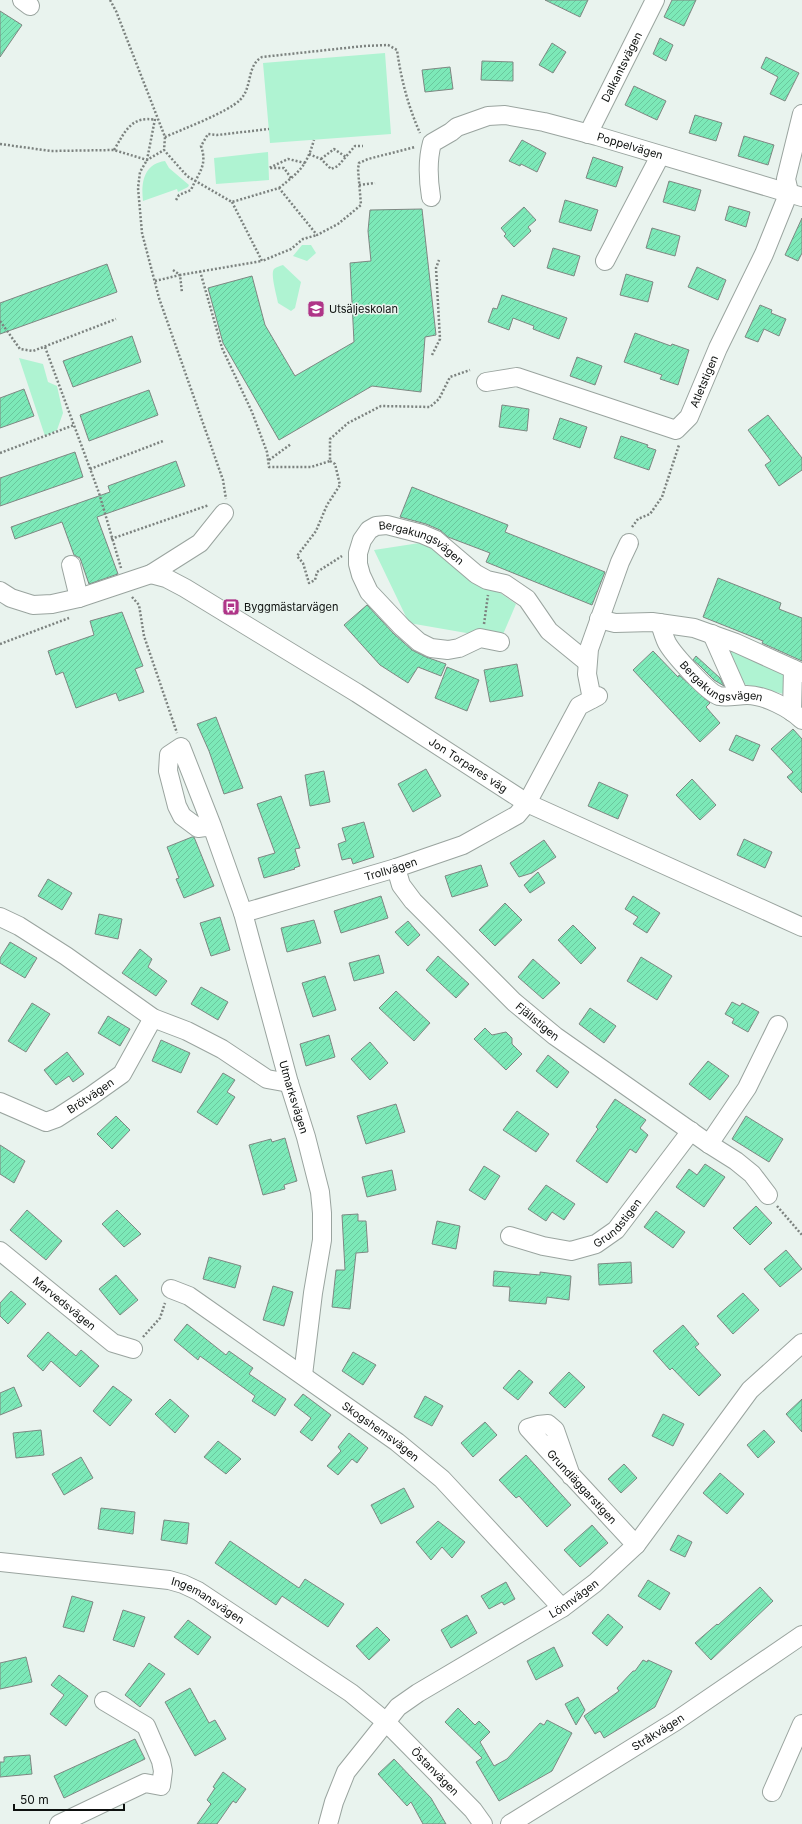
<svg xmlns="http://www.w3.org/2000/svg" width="802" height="1824" viewBox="0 0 802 1824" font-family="Inter,sans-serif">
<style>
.green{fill:#aff3d2}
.building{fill:url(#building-hatch);stroke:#7e8782}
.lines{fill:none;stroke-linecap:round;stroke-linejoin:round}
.minor-casing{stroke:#9aa49f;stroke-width:20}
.path{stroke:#7c827f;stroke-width:2.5;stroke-dasharray:2 2;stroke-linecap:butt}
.minor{stroke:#fff;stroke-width:18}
.labels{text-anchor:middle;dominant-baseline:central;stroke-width:3;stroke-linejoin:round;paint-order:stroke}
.street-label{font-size:11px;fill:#0e110f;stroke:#e9f3ee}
.poi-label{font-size:11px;fill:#0e110f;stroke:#e9f3ee;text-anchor:start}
</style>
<defs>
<pattern id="building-hatch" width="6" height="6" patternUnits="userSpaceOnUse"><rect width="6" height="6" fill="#7ce9b8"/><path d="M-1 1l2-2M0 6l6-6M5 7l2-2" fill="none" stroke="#6ac79d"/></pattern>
</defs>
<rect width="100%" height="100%" fill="#e9f3ee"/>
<path class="green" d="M385 53 391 134 270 143 263 63Z
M268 152 269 180 216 184 214 158Z
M165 161 169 168 189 185 188 187 178 192 177 189 143 201C141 184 143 164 165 161Z
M302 245H311L316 253 307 261 293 256Z
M283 265 301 282 295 308 291 311 278 303C277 296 270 274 274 269 276 267 280 266 283 265Z
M19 358 43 364 48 382 57 386 63 413 57 430 45 436Z
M426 542 516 604 501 639 409 623 374 550Z
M722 644 786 669 788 695 739 683Z"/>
<path class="building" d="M545 0H588L580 17Z
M672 0H696L684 26 664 17Z
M0 11 22 25 0 57Z
M660 38 673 45 666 61 653 54Z
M552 43 566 52 553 73 539 65Z
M766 57 799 73 785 101 770 94 778 77 761 68Z
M482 61 513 62V81L481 80Z
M450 67 453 89 425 92 422 70Z
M634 86 666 101 657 120 625 105Z
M695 115 722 123 716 141 689 133Z
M744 136 774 145 768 165 738 156Z
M522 140 546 153 537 172 521 164 520 166 509 161Z
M593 157 623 167 616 187 586 178Z
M669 181 701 190 695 211 663 202Z
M565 200 598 210 591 231 559 222Z
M729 206 750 212 746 227 725 220Z
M524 207 536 220 528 227 531 231 514 247 504 236 506 234 501 228Z
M422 209 436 335 425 337 421 392 372 386 279 440 223 343 208 288 252 276 265 325 295 376 354 342 350 263 371 261 368 231 370 210Z
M802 218V253L798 261 785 255Z
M652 228 680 236 675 256 646 248Z
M553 248 580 256 574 276 547 268Z
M107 264 117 292 0 334V303Z
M697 267 726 280 718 300 688 287Z
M626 274 653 282 648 302 620 295Z
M502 295 567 318 559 339 533 329 534 326 513 318 509 330 488 322 493 308 497 309Z
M760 305 772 310 771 313 786 319 779 336 764 329 758 342 745 337Z
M635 333 671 346 672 344 689 350 678 385 660 379 662 375 624 362Z
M132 336 141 362 73 387 63 361Z
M577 357 602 366 595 385 570 376Z
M24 389 34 416 0 428V398Z
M149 390 158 415 89 441 80 415Z
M502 405 529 409 527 431 499 427Z
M768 415 802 458V470L779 486 765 465 771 461 748 430Z
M560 418 587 427 580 448 553 439Z
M621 436 648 445 647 447 656 450 649 470 614 458Z
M75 452 83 477 0 506V478Z
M176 461 185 486 97 517 118 574 89 584 80 558 74 555 62 522 15 539 11 527 110 492 108 486Z
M412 487 508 525 505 532 605 572 592 605 486 562 490 553 448 537 440 530 426 524 400 517Z
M718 578 781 603 779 609 802 618V661L762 643 763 641 703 617Z
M367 605 394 634 412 650 426 657 446 664 441 676 418 667 408 683 380 665 344 625Z
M122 612 143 666 135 669 144 692 119 701 116 693 76 708 63 672 56 675 48 651 94 635 90 621Z
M653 651 678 677 679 675 710 703 706 707 720 723 700 742 633 670Z
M696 656 720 678 724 686 714 680 699 665 693 660Z
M517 664 523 696 490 702 484 670Z
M447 667 479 680 467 711 435 698Z
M216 717 243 788 224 794 209 751 197 724Z
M793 729 802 739V793L787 777 793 772 771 749Z
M736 735 760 745 753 761 729 750Z
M426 769 441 796 413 812 398 784Z
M324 771 330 802 310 806 305 775Z
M692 779 716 805 700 820 676 795Z
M599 782 628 795 618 819 588 806Z
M281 796 300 848 295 849 300 866 294 868 295 869 264 878 258 858 275 853 257 804Z
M364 822 374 857 353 864 351 858 342 860 338 844 346 841 342 828Z
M192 837H194L214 886 184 898 176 879 179 878 167 847Z
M744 839 772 852 765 868 737 855Z
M544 840 556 857 532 873 519 877 510 863Z
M481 865 488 886 452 897 445 876Z
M538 872 545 883 530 893 524 885Z
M48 879 72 893 62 910 38 896Z
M381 896 388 918 341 933 334 911Z
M633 896 660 913 647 933 633 924 638 917 625 909Z
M505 903 522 920 495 946 479 930Z
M99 914 122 919 118 939 95 934Z
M220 917 230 950 211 956 200 923Z
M314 920 321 943 287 952 281 928Z
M408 921 420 935 408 946 395 932Z
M573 925 596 948 581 964 558 940Z
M10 942 37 958 25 978 0 963V958Z
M140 949 152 959 148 967 167 981 156 996 122 973Z
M379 955 384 973 354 981 349 963Z
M438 956 469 984 456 998 426 970Z
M641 957 672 976 657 1000 627 981Z
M533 959 560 983 543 999 518 977Z
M325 976 336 1010 313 1017 302 983Z
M201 987 228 1002 218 1020 191 1004Z
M396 991 430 1023 414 1041 379 1008Z
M732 1002 740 1006 742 1003 759 1012 748 1032 732 1023 734 1019 725 1014Z
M32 1003 50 1014 26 1052 8 1041Z
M590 1008 616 1026 604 1043 579 1024Z
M108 1016 130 1029 120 1046 98 1033Z
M485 1028 492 1035 506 1032 512 1038V1044L522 1054 506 1070 474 1039Z
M329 1035 335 1057 306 1066 300 1044Z
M161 1040 190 1053 181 1073 152 1061Z
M370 1042 388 1063 370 1080 351 1059Z
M67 1052 84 1074 73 1082 69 1076 56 1085 44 1070Z
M548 1055 569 1072 557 1088 536 1071Z
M708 1061 729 1076 710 1100 689 1084Z
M223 1073 235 1080 227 1092 235 1097 217 1125 197 1112Z
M615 1099 646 1120 640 1128 648 1135 636 1153 630 1149 607 1183 576 1161 598 1129 596 1127Z
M396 1104 405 1132 366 1144 357 1116Z
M517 1111 549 1134 536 1152 503 1130Z
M116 1116 130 1130 112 1149 97 1134Z
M746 1116 783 1139 769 1162 732 1139Z
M285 1138 297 1181 284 1185 285 1189 263 1195 249 1145 271 1139 272 1142Z
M0 1145 25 1161 14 1183 0 1174Z
M705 1164 725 1177 704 1207 676 1187 689 1169 697 1175Z
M484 1166 500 1176 485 1200 469 1190Z
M392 1170 396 1190 367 1197 362 1177Z
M546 1185 575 1204 564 1220 552 1212 546 1221 528 1209Z
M756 1206 772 1223 750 1245 733 1228Z
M27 1210 62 1241 46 1260 10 1230Z
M117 1210 141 1234 124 1247 102 1224Z
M656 1211 685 1232 673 1248 644 1227Z
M358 1214V1221H366L368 1252 356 1253 350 1309 332 1307 336 1270H345L342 1215Z
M437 1221 460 1226 456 1249 432 1244Z
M786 1250 802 1269 780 1287 764 1269Z
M209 1257 241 1266 235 1288 203 1279Z
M631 1262 632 1283 599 1285 598 1264Z
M494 1271 540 1275V1272L571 1276 569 1300 547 1297 546 1304 509 1301 510 1287 493 1286Z
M116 1275 138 1300 120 1315 99 1289Z
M273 1286 293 1292 284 1326 263 1320Z
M11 1291 26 1304 8 1324 0 1316V1303Z
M743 1293 759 1310 733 1334 717 1316Z
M187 1324 226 1355 229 1351 253 1368 249 1374 286 1399 275 1416 252 1401 255 1396 200 1356 198 1360 174 1340Z
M683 1325 699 1344 695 1347 721 1375 699 1396 672 1368 670 1370 653 1351Z
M48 1332 76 1356 81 1350 99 1366 80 1387 51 1361 43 1371 27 1356Z
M353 1352 376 1365 363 1385 342 1371Z
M519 1370 533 1382 518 1400 503 1388Z
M569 1372 585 1387 565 1408 549 1393Z
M113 1386 132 1400 110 1426 93 1411Z
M14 1387 22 1406 0 1415V1393Z
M303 1394 331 1415 312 1441 300 1432 311 1418 294 1405Z
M425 1396 443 1406 432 1426 414 1417Z
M170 1399 189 1416 175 1433 155 1414Z
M802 1399V1432L786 1414Z
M663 1414 684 1424 673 1446 652 1436Z
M485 1422 497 1435 473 1457 461 1443Z
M41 1430 44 1455 16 1458 13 1433Z
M764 1430 775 1442 758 1458 747 1445Z
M349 1433 368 1448 357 1463 352 1459 338 1475 327 1466 341 1451 338 1447Z
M218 1441 241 1459 226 1474 204 1457Z
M526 1455 571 1505 547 1527 519 1496 516 1498 499 1480Z
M81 1457 93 1478 64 1495 52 1474Z
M624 1464 637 1478 621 1493 608 1479Z
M720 1473 744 1494 727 1514 703 1493Z
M404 1488 414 1507 381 1524 371 1505Z
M101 1508 135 1512 133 1534 98 1529Z
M164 1520 189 1523 187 1544 161 1540Z
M438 1521 465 1542 452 1558 442 1547 431 1560 416 1542Z
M592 1525 608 1543 580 1567 564 1550Z
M678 1535 692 1542 685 1557 670 1550Z
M230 1541 299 1588 305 1579 344 1604 328 1627 282 1596 276 1605 215 1563Z
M648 1580 670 1593 660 1610 638 1596Z
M506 1582 515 1599 504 1605 502 1602 489 1609 481 1596Z
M760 1587 773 1601 711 1660 695 1643 717 1624 718 1625Z
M72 1596 93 1602 84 1632 63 1627Z
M123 1610 145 1617 134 1647 113 1640Z
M608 1614 623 1627 607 1646 592 1633Z
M467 1615 477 1633 451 1648 441 1630Z
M188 1620 211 1637 198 1655 174 1637Z
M377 1627 390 1640 369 1660 356 1646Z
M554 1647 563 1666 536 1680 527 1661Z
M26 1657 32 1682 0 1689V1663Z
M643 1660 647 1662 648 1660 672 1671 655 1707 604 1738 600 1731 595 1734 584 1716 619 1691 617 1688 633 1671H635Z
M149 1663 165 1674 140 1707 125 1695Z
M59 1675 88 1696 66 1726 50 1714 64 1695 51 1685Z
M190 1688 209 1723 215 1720 226 1739 195 1756 165 1702Z
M578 1697 585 1710 576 1725 565 1704Z
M458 1708 475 1725 479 1721 490 1732 480 1742 494 1766 507 1759 540 1723 544 1725 547 1720 572 1733 552 1771 499 1801 476 1762 482 1758 445 1722Z
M135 1739 145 1759 64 1798 54 1776Z
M30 1755 32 1774 0 1777V1762H4V1757Z
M394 1759 431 1798 446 1824H423L411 1802 407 1806 378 1774Z
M223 1772 246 1789 236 1803 233 1801 217 1824H197L211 1804 207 1800 215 1788 213 1787Z"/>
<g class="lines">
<g class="minor-casing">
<g id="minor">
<path d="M22 0 30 6"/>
<path id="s1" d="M588 134 655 0"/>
<path id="s2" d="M431 197C428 178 427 161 432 143L451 132 457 127 488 116 505 115 544 122 597 136 802 197"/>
<path d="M605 261 660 156"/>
<path id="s3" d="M486 382 517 377 676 430 689 417 718 348 764 254 789 192 786 179 802 114"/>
<path d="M71 565 79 598"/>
<path id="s4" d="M151 574 166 578 185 588 357 693 527 803 802 927"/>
<path d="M0 591 11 598 33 605 52 604 79 598 151 574 200 543 224 513"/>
<path d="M599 619 615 623 652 622 694 628 736 643 802 673"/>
<path id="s5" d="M660 623C662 630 664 637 667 643 673 654 708 693 719 696 728 698 738 695 747 695 764 695 790 708 802 720"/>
<path d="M712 634 739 695"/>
<path id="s6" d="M500 642 480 638 459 648 448 650 431 648 419 642 402 627 369 592 361 575 358 564V553L362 540 369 530 376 526 387 525 422 534 436 540 476 574 487 580 505 584 527 599 549 631 587 662"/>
<path d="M592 699 587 674 589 649 620 562 629 543"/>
<path d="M792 712 793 669"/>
<path id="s7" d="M212 826 198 828 182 816 177 806 168 771 169 755 181 747 212 826 243 913 289 1083 306 1137 320 1192 322 1213V1240L313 1293 303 1375"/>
<path id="s8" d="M396 868 401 885 413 901 514 1002 555 1036 709 1144 736 1161 752 1174 768 1195"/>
<path id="s9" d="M243 913 396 868 463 845 517 815 527 803 579 706 598 696"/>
<path d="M0 917 19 926 66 956 153 1018 187 1031 222 1049 267 1079 289 1083"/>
<path id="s10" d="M0 1102 46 1122 57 1118 91 1096 122 1074 153 1018"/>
<path d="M709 1144 747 1088 778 1025"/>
<path id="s11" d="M510 1236 543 1246 571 1251 596 1244 616 1230 691 1131"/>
<path id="s12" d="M0 1251 113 1343 133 1349"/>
<path id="s13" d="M171 1289 189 1296 397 1442 442 1479 562 1608"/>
<path id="s14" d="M571 1476 555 1430 548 1424 538 1425 528 1428C564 1468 600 1506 636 1545"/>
<path id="s15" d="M0 1562 169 1580 183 1584 198 1591 351 1693 385 1721 473 1810 483 1824"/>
<path d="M772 1792 802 1724"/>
<path d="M59 1824 145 1783 161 1786 163 1771 161 1761 146 1726 104 1701"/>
<path id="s16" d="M328 1824 334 1802 346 1772 398 1707 418 1693 562 1608 595 1583 636 1545 750 1390 802 1343"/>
<path id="s17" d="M510 1824 676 1721 802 1635"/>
</g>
</g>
<path class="path" d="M110 0 116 11 165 137 164 150
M155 119 147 160 140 172 138 188 142 233 159 298 223 480 226 499
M165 137C183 129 228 112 240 100 253 87 246 66 262 57L364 46 388 45 397 50C401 79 408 106 420 133
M0 144 51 151 114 150 147 160 164 150 187 176 232 202 279 188 317 235 338 224 361 205 358 169 359 163 368 159 415 147
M114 150C125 132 131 115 156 120
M309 154 321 159 331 169 338 166 355 146H363
M321 159 334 149 346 157
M291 178 284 168H269L288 159 305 163
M359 185 375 183
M279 188C300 171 306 167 314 140
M176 200 179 195 191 190C198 173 208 166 201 146L208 134 217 135 269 129
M232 202 262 261 291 249 303 239 317 235
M173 270 180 275 262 261
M200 271 222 348 252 412 267 452 269 467H311L330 461V439L348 423 381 406 430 407 439 399 450 377 470 370
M155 281 180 275 182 293
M0 321 20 349 33 351 116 319
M45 347 99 493 121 568
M432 355 440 339 436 268 439 260
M0 453 74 425
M269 460 291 444
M330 461 335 464 340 485 327 505 316 531 297 556 303 563 309 583 315 580 317 572 342 556
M90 469 163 441
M632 527 638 519 650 514 662 497 679 445
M111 539 209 505
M132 597 139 605 144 636 177 733
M484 624 488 595
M0 644 69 618
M777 1206 802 1235
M143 1337 160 1318 165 1303"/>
<use href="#minor" class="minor"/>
</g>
<defs>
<g id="school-square" transform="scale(0.9)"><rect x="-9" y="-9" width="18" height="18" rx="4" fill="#af3588" stroke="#e9f3ee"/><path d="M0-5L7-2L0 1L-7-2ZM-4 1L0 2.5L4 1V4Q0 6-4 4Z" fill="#fff"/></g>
<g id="bus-square" transform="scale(0.9)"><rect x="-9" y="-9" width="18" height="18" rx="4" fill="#af3588" stroke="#e9f3ee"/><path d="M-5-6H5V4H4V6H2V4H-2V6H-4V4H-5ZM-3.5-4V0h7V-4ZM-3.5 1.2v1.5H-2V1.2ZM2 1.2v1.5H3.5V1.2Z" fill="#fff"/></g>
</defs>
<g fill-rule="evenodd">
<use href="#school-square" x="316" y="309"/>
<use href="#bus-square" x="231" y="607"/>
</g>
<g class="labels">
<g class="street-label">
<text stroke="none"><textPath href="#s1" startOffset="75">Dalkantsvägen</textPath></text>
<text stroke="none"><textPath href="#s2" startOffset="263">Poppelvägen</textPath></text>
<text stroke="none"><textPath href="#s3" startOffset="256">Atletstigen</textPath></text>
<text stroke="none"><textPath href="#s6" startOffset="281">Bergakungsvägen</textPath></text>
<text stroke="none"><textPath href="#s5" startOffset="93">Bergakungsvägen</textPath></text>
<text stroke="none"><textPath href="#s4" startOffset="371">Jon Torpares väg</textPath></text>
<text stroke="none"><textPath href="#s9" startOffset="154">Trollvägen</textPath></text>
<text stroke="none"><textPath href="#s8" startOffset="211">Fjällstigen</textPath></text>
<text stroke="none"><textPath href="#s10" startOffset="102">Brötvägen</textPath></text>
<text stroke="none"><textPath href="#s7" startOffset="480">Utmarksvägen</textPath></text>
<text stroke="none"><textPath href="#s11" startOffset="119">Grundstigen</textPath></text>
<text stroke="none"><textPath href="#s12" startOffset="83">Marvedsvägen</textPath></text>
<text stroke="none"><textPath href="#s13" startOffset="254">Skogshemsvägen</textPath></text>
<text stroke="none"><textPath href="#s14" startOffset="158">Grundläggarstigen</textPath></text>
<text stroke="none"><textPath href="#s16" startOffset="345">Lönnvägen</textPath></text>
<text stroke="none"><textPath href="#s15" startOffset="214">Ingemansvägen</textPath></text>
<text stroke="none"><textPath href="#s17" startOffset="174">Stråkvägen</textPath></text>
<text stroke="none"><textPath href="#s15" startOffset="500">Östanvägen</textPath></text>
</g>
<g class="poi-label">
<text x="329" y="309">Utsäljeskolan</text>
<text x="244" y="607">Byggmästarvägen</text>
</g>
</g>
<path d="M14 1804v6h110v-6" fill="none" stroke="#0e110f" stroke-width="2"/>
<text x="20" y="1804" font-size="12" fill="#0e110f" stroke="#e9f3ee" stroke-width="3" paint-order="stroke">50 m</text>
</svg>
